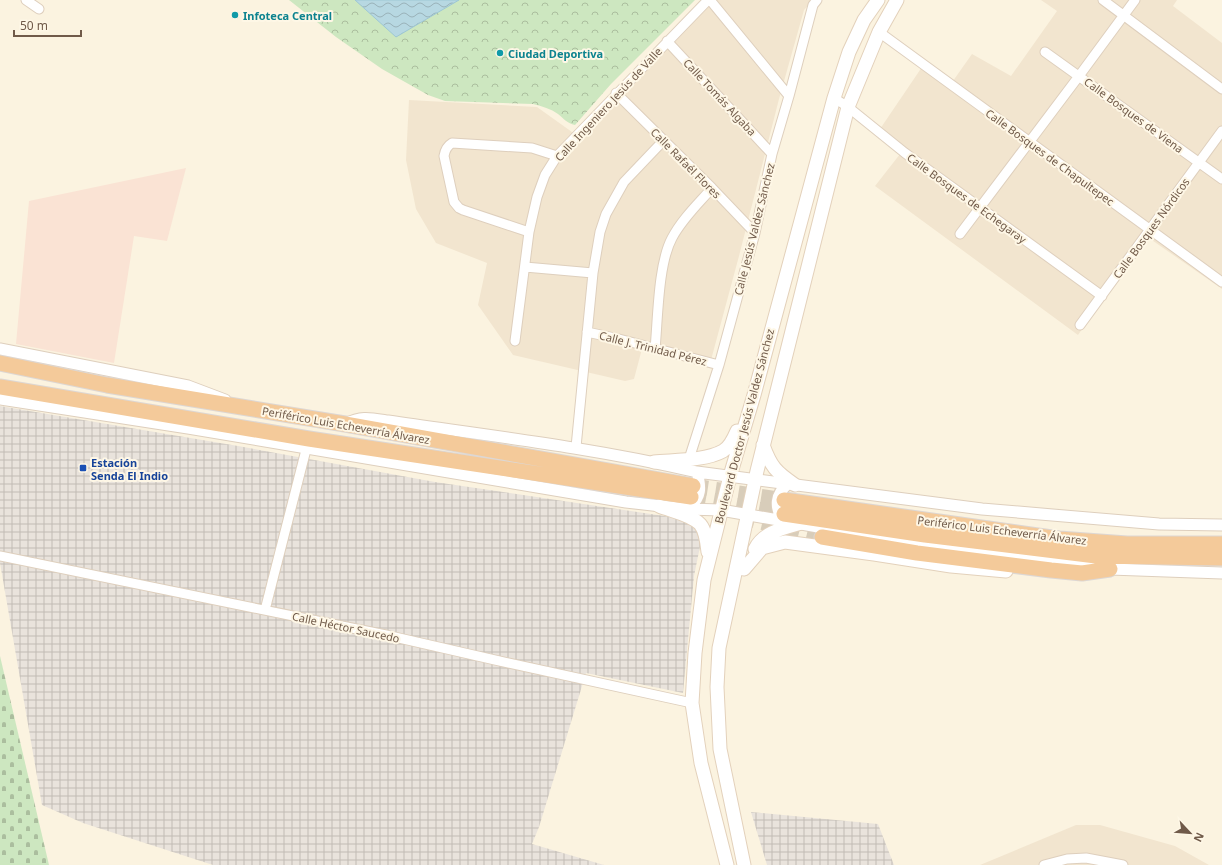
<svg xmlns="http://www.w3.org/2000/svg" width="1222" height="865" viewBox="0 0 1222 865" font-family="'Noto Sans',sans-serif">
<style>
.residential{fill:#f2e5cf}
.commercial{fill:#fae3d4}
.industrial{fill:url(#industrial-grid)}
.cemetery{fill:url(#cemetery-stones)}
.park{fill:url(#park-crowns)}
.water{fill:url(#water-waves);stroke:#9dc7d4}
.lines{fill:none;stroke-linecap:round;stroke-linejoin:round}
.trunk-tunnel{stroke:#d8cdba;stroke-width:15;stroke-dasharray:15 8;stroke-linecap:butt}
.minor-casing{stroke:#decfbd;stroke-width:11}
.tertiary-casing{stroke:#decfbd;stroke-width:13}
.secondary-casing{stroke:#e3d1bb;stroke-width:15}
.trunk-casing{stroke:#ddd7d3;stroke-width:17}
.minor{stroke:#fff;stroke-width:9}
.tertiary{stroke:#fff;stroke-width:11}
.secondary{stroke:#fff;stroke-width:13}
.trunk{stroke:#f4ca9a;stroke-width:15}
.culture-dot{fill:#0f9aa8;stroke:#fef7e6;stroke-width:1.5}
.transit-dot{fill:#1a4fb4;stroke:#fef7e6;stroke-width:1.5}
.labels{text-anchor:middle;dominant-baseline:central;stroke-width:4;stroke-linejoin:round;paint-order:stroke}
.culture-label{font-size:11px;font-weight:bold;fill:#0d838f;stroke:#fef7e6;text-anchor:start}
.street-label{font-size:11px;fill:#705a49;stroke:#fef7e6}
.transit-label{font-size:11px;font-weight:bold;fill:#164399;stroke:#fef7e6;text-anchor:start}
</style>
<defs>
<pattern id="industrial-grid" width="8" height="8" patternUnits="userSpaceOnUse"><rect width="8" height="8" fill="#e9e3dc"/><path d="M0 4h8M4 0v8" fill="none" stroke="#c1bbb4"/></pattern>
<pattern id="cemetery-stones" width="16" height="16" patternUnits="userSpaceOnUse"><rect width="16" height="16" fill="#cde7c0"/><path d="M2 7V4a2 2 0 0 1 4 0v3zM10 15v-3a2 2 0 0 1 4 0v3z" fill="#abbe9e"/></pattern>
<pattern id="park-crowns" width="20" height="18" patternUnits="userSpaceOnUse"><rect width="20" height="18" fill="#cde7c0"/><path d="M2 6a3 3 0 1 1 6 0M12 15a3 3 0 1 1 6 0" fill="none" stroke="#abbe9e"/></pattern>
<pattern id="water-waves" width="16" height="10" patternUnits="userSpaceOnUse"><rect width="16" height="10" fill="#b7d8e2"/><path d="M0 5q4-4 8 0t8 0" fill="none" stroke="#99b2b9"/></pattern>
</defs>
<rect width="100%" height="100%" fill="#fbf3e0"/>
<path class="residential" d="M713 0H813L804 10 779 99 739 256 711 360 643 345 634 379 625 381 513 355 478 305 487 263 436 243 416 209 406 160 409 100 537 107 579 137Z
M1041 0H1177L1173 6 1222 43V289L1146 236 1078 335 875 186 904 149 880 129 922 67 948 88 972 54 1011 76 1057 11Z
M1076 825H1100L1175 846 1209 865H980Z"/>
<path class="commercial" d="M186 168 167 241 134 236 114 363 16 344 29 201Z"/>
<path class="industrial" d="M0 406 238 446 435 482 705 522 694 576 683 693 586 673 539 827 532 844 604 865H213L83 823 42 805 0 563Z
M751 812 878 824 894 865H767Z"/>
<path class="cemetery" d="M0 656 49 865H0Z"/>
<path class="park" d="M289 0H695L611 84 575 125C567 123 564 119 558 114 551 109 542 106 533 104L445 101 428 95 382 69 336 37Z"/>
<path class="water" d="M355 0H459L396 37Z"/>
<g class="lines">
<path class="trunk-tunnel" d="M693 486 784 500
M691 497 784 514
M740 517 822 537"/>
<g class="minor-casing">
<path id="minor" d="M26 0 39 9
M710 0 789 96
M1103 0 1222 89
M879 32 1222 282
M667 41 772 154
M1045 52 1222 179
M616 93 712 188 755 233
M834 98 848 107 905 153 1102 296
M529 232 463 210 459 208 454 202 444 156C445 150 447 146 452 143L532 148 557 156
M960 234 1079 76 1135 0
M525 267 593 273
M1080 325 1222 131
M587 332 619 339 719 365
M515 341 529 232 537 197 545 175 557 156 708 0
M655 349C658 318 658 264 672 238 682 219 698 204 712 188
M576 447 593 273 600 232 606 214 624 182 664 140
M689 459 719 365 755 233 772 154 789 96 813 5 817 0
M0 556 386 635 495 660 692 703
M265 610 308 442
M1044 865 1067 859 1086 858 1123 865"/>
</g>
<g class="tertiary-casing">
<path id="tertiary" d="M0 349 188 386 225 400
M0 399 188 428 626 502 687 509 721 510 903 542 1110 569 1222 573
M345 424C362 416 369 418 388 421 491 436 595 448 697 472L982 509 1159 524 1222 525
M689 507C702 497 701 487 697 472
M784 521C774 508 775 494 788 484"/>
</g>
<g class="secondary-casing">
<path id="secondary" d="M763 445C771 467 776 472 795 485
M654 462C674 460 705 461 723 451 730 447 734 438 737 431
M659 506C671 511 690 514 700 524 706 531 707 543 708 552
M755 549C763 532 784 528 801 523
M744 569 762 548 785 542 874 554 951 566 1006 571
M727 865 701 763 692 703 695 653 704 580 730 476 754 395 834 98 849 52 864 20 878 0
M744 865 720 749 717 687 719 648 757 471 848 107 879 32 897 0"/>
</g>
<g class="trunk-casing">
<path id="trunk" d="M0 363 107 385 345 424 693 486
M0 387 309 439 691 497
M784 500 1059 539 1127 544H1222
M784 514 925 535 1096 556 1222 558
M822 537 917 553 1051 570 1082 573 1110 569"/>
</g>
<use href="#minor" class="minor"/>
<use href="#tertiary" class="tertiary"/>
<use href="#secondary" class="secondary"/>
<use href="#trunk" class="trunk"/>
</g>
<g class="culture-dot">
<circle cx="235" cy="15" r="4"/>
<circle cx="500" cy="53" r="4"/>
</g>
<rect class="transit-dot" x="79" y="464" width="8" height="8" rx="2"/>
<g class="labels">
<g class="culture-label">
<text x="243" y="15">Infoteca Central</text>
<text x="508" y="53">Ciudad Deportiva</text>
</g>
<g class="street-label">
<text transform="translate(720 97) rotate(47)">Calle Tomás Algaba</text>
<text transform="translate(608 104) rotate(-47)">Calle Ingeniero Jesús de Valle</text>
<text transform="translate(1134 115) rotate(36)">Calle Bosques de Viena</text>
<text transform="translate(1050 157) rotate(36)">Calle Bosques de Chapultepec</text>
<text transform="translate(686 163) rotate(45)">Calle Rafaél Flores</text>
<text transform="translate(967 198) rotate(36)">Calle Bosques de Echegaray</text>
<text transform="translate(1151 228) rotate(-54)">Calle Bosques Nórdicos</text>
<text transform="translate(754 229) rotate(-76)">Calle Jesús Valdez Sánchez</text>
<text transform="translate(653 348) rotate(14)">Calle J. Trinidad Pérez</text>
<text transform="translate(346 425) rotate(10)">Periférico Luis Echeverría Álvarez</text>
<text transform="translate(744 426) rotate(-75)">Boulevard Doctor Jesús Valdez Sánchez</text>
<text transform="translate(1002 530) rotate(7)">Periférico Luis Echeverría Álvarez</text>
<text transform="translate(346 627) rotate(12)">Calle Héctor Saucedo</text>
</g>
<g class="transit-label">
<text x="91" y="462">Estación<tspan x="91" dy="13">Senda El Indio</tspan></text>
</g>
</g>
<g transform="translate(1190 833) rotate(116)" stroke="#fef7e6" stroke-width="3" paint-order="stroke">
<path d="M0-3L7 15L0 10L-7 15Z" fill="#705a49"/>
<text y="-6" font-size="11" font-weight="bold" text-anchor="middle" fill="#705a49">N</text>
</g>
<path d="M14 30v6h67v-6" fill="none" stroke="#705a49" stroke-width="2"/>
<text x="20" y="30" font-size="12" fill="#705a49" stroke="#fef7e6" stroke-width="3" paint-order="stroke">50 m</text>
</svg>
